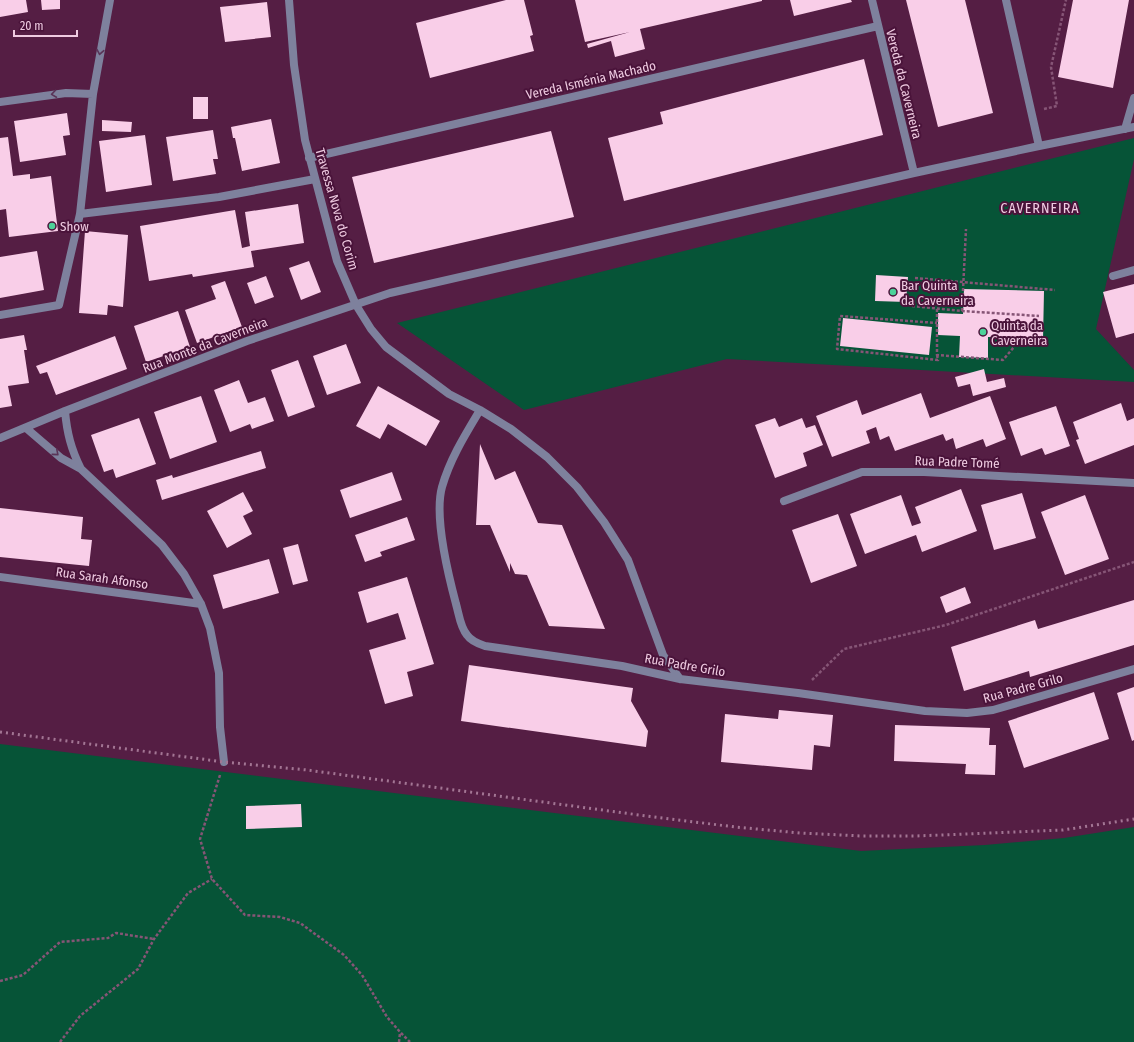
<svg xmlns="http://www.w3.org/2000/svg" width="1134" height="1042" viewBox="0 0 1134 1042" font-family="'Fira Sans Condensed',sans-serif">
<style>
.green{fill:#065437}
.building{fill:#f9cee8}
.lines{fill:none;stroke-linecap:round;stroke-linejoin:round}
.path{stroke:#865576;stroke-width:2.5;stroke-dasharray:3 2;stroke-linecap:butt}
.minor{stroke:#7e819d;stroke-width:8}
.rail{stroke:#a37694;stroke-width:3;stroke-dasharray:2 4;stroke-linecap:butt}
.oneway{stroke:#5a3458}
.poi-dot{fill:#4dd39a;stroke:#4a133a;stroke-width:1.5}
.labels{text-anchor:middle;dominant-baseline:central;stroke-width:4;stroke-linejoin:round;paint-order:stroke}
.street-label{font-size:13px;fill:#efcbe1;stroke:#4a133a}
.poi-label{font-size:13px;fill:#efcbe1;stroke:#4a133a;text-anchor:start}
.neighbourhood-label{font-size:14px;letter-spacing:1px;fill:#efcbe1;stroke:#4a133a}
</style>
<rect width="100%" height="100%" fill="#551e44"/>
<path class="green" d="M1134 138V159L1096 329 1134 370V382L727 359 524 410 397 323Z
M0 744 861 851 985 845 1064 838 1134 827V1042H0Z"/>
<path class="building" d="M0 0H26L28 12 0 17Z
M41 0H60V9L42 10Z
M506 0H524L533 35 530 36 534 51 430 78 416 23Z
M575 0H762V1L640 29 645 49 615 57 611 41 588 48 587 44 630 32 585 42Z
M790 0H851L852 2 794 16Z
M906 0H965L993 113 938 127Z
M1073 0H1129L1113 88 1058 77Z
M267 2 271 37 225 42 220 7Z
M864 59 883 135 624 201 608 138 663 124 660 112Z
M193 97H208V119H193Z
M67 113 70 135 63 136 66 155 20 162 14 121Z
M271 119 280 163 242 171 235 138H233L231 127Z
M102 120 132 122 131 132 102 131Z
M213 130 218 159H213L216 174 173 181 166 137Z
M551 131 574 217 374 263 352 177Z
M145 135 152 185 106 192 99 141Z
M8 137 13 176 30 174V179L51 176 58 231 9 237 6 209 0 210V138Z
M298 204 304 243 251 251 254 267 193 277 192 274 149 281 140 226 235 210 242 248 250 246 245 212Z
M85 231 128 235 123 307 108 305 107 315 79 313Z
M37 251 44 290 0 298V257Z
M309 261 321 292 301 300 289 268Z
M876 275 908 277 906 302 875 301Z
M266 276 274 297 255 304 247 283Z
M225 281 242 327 197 343 185 310 216 299 211 286Z
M1134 284V333L1116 338 1103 292Z
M964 289 1044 291 1043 339 988 337V358L959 357 960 336 938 335V313L963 314Z
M178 311 190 347 146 362 134 326Z
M843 318 932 327 929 355 840 346Z
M24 335 27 350H24L29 383 8 386 12 406 0 408V339Z
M115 336 127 369 56 395 47 372 40 374 36 366Z
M346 344 361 383 327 395 313 356Z
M298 360 315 407 288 417 271 370Z
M984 369 987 382 1004 378 1006 387 973 396 970 384 958 387 955 377Z
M239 380 248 403 265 397 274 421 252 429 250 424 230 432 214 390Z
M378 386 440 421 426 446 388 424 380 439 356 426Z
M921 393 930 418 990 396 1006 439 986 447 983 439 956 449 953 438 946 441 943 434 895 451 889 436 880 440 876 427 866 431 870 443 832 457 816 416 857 400 862 415Z
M201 396 217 442 170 459 154 412Z
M1121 403 1127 421 1134 418V445L1085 464 1076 440 1079 439 1073 422Z
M1056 406 1070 446 1045 455 1042 448 1021 456 1009 422Z
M139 418 156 464 116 478 113 469 104 472 91 435Z
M775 418 779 427 802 418 806 428 815 425 823 445 803 453 807 466 775 478 755 425Z
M480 444 495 480 515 471 538 523 562 525 605 629 549 626 527 575 515 574 510 563V572L490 525H476Z
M261 451 266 468 162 500 156 480 172 475 173 478Z
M392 472 402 500 350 518 340 490Z
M961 489 977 531 922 552 916 535 865 554 850 514 901 495 912 526 921 523 915 507Z
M243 492 253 511 243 516 252 534 227 548 207 511Z
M1022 493 1036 538 994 550 981 505Z
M1085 495 1109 559 1065 575 1041 512Z
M0 508 83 517 81 539 92 540 89 566 0 557Z
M838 514 857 566 811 583 792 530Z
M407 517 415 540 380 552 382 556 365 562 355 535Z
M298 544 308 581 293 585 283 548Z
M269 559 279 593 223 609 213 575Z
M407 577 434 664 407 672 413 696 385 704 369 650 406 639 398 613 367 623 358 592Z
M965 587 971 603 946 613 940 597Z
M1134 600V645L1030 677 1029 671 964 691 951 647 1035 620 1038 629Z
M469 665 633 688 631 701 648 731 646 747 461 721Z
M1134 687V740L1132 741 1117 693Z
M1094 692 1109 739 1024 768 1008 721Z
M779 710 833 715 830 747 814 745 812 770 721 762 725 714 778 719Z
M895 725 990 728 989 745H996L995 775 965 774 966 764 894 761Z
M301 804 302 827 246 829V806Z"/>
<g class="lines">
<path class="path" d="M1044 109 1057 106 1051 67 1066 0
M915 278 1055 290
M912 306 962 311 1039 316
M937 309V355L1003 360 1014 347
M962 311 966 229
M937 355 938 360 837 349 840 316 937 323
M812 680 844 649 946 625 1134 562
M220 775 200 839 212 879 245 915 280 917 300 923 344 955 362 975 387 1017 400 1032 410 1042
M0 981 23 975 60 942 108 938 116 933 154 939
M60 1042 80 1016 138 969 154 939 188 893 212 879
M399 1042 400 1033"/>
<path class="minor" d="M289 0 294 65 305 140 337 261 356 305 371 329 386 347 449 394 480 410 511 429 547 457 577 487 604 522 628 560 663 655 680 679
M872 0 914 173
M1006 0 1039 146
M0 102 66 93 93 94
M1125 129 1134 98
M309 158 878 26
M80 214 219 197 315 179
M1113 276 1134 270
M0 315 59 305 80 214 93 94 110 0
M480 410C465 435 450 459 442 487 434 516 448 574 456 604 459 614 460 627 467 635 471 641 479 644 485 646L622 666 680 679 798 693 925 711 967 713 993 710 1134 669
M26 428 61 458 81 469C71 449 67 433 65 411
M0 438 65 411 247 341 390 293 914 173 1039 146 1134 127
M81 469 162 545 184 574 201 604 210 628 219 673 220 727 224 762
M784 501 862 472H924L1134 483
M0 577 201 604"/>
<path class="rail" d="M0 732 224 762 307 770 639 815 735 827 800 833 862 836H916L1063 830 1134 819"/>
</g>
<defs><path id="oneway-chevron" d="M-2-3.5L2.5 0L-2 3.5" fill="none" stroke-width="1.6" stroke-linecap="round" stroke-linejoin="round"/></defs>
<g class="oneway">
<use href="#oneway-chevron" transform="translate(100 52) rotate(100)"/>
<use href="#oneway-chevron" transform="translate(54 94) rotate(172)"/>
<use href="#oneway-chevron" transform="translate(56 453) rotate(41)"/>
</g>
<g class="poi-dot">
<circle cx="52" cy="226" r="4"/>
<circle cx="893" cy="292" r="4"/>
<circle cx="983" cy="332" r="4"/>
</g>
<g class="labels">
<g class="street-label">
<text transform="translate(591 80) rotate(-13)">Vereda Isménia Machado</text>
<text transform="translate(904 84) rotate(76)">Vereda da Caverneira</text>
<text transform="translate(337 209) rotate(74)">Travessa Nova do Corim</text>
<text transform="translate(205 345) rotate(-21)">Rua Monte da Caverneira</text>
<text transform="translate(957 462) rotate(2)">Rua Padre Tomé</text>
<text transform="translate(102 578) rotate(8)">Rua Sarah Afonso</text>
<text transform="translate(685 665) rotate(10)">Rua Padre Grilo</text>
<text transform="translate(1023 688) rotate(-15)">Rua Padre Grilo</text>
</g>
<g class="poi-label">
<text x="60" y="226">Show</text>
<text x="901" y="285">Bar Quinta<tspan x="901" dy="15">da Caverneira</tspan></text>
<text x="991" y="325">Quinta da<tspan x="991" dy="15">Caverneira</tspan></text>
</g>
<g class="neighbourhood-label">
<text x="1040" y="208">CAVERNEIRA</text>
</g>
</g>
<path d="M14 30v6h63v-6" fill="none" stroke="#efcbe1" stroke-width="2"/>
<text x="20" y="30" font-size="12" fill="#efcbe1" stroke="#4a133a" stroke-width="3" paint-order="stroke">20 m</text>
</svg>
